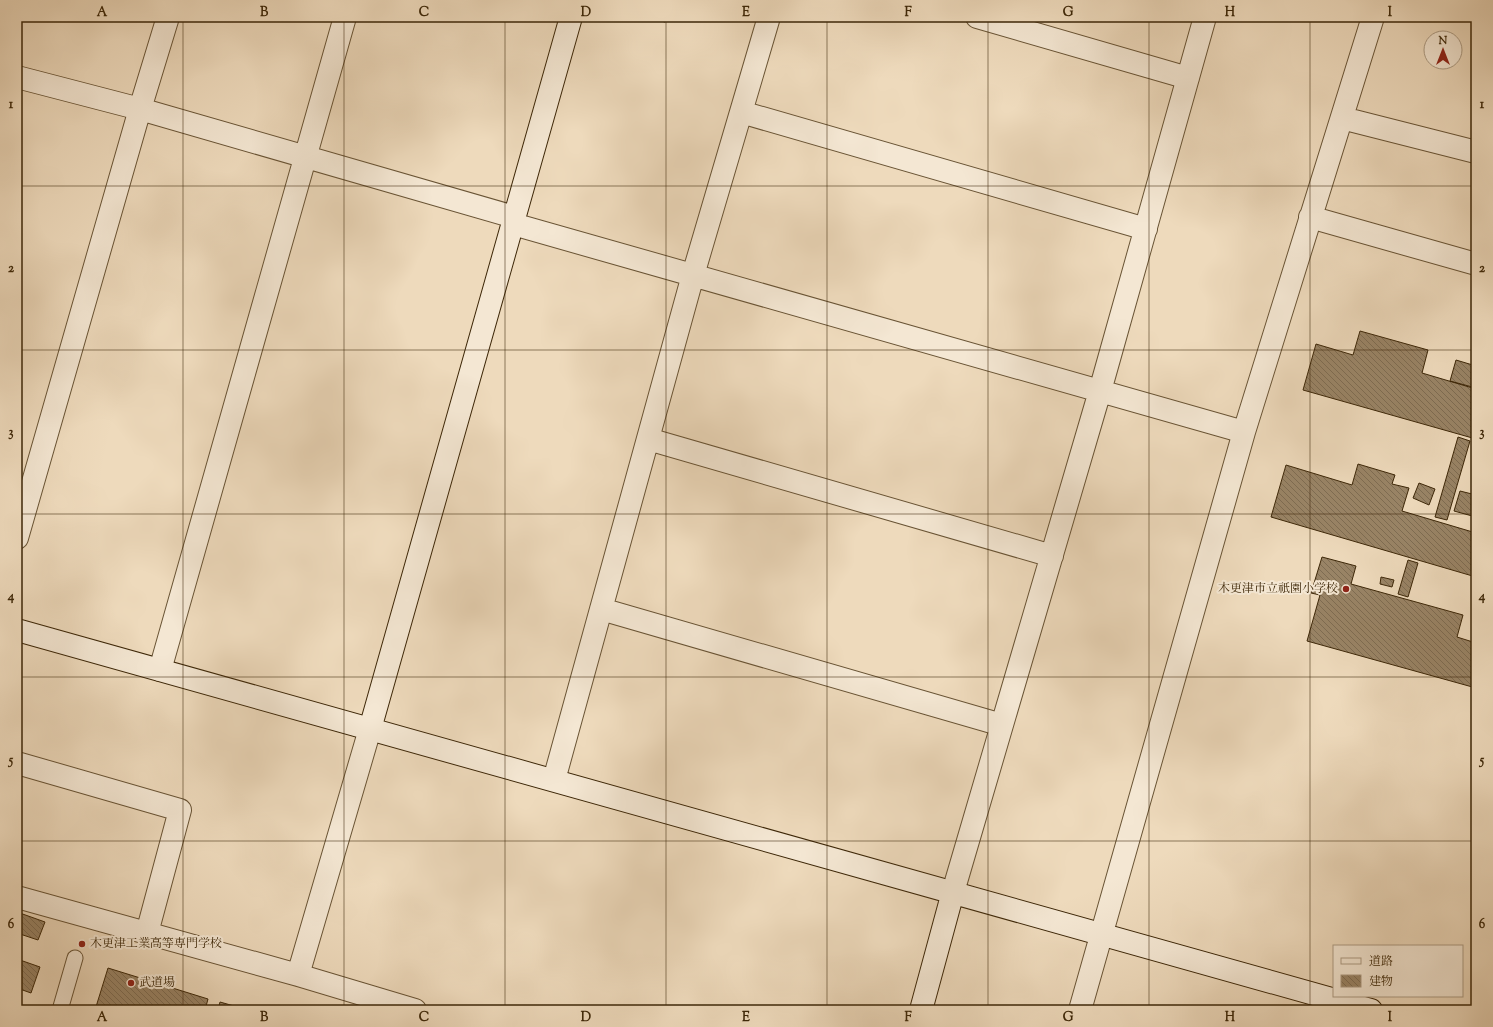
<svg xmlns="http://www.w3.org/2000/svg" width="1493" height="1027" viewBox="0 0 1493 1027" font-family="'Sorts Mill Goudy','Noto Serif JP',serif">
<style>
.building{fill:url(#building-back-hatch);stroke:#3d2708}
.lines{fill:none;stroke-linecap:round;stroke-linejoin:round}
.lane-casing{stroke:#695435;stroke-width:17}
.street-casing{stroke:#695435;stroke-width:24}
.secondary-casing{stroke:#3d2708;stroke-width:24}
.lane{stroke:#f4e7d3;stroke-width:15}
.street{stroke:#f4e7d3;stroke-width:22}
.secondary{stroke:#f4e7d3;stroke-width:22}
.grid{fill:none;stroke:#3d2708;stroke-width:1;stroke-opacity:0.55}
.poi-dot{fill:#8f2418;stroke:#f4e7d3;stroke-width:1.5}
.labels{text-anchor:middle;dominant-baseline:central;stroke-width:4;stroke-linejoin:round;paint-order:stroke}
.poi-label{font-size:12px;fill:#3d2708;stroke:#f4e7d3;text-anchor:start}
.neatline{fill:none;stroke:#3d2708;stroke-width:1.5}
.grid-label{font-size:13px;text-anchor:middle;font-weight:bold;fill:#3d2708}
</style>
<defs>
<pattern id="building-back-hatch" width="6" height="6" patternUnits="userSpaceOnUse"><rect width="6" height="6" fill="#998466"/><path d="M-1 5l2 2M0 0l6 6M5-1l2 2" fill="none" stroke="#7e6c52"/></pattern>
</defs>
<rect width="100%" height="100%" fill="#eedabc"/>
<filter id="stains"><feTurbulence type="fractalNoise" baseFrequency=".005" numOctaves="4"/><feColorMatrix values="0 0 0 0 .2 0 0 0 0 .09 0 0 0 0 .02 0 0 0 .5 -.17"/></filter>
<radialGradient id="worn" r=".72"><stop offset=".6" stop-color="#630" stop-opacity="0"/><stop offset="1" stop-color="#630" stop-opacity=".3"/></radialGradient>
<path class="building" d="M647 17H666L665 22Z
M1360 331 1428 350 1422 373 1476 389V439L1303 390 1316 344 1353 355Z
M1456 360 1476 366V388L1450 381Z
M1458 437 1470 441 1447 520 1435 517Z
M1358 464 1395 475 1392 484 1409 488 1402 511 1476 533V577L1271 517 1286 465 1352 485Z
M1419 483 1435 489 1429 505 1413 498Z
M1460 491 1476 495V517L1454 511Z
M1322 557 1356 566 1351 584 1463 615 1457 637 1476 643V688L1307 641 1320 595 1311 593Z
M1408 560 1418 563 1408 597 1398 594Z
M1381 577 1394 580 1392 587 1380 584Z
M17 912 45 922 38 940 17 933Z
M17 959 40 967 31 993 17 988Z
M108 968 208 999 205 1010H95Z
M220 1002 248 1010H218Z"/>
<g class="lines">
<g class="lane-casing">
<path id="lane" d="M60 1010 75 958"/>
</g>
<g class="street-casing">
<path id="street" d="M977 17 1188 78
M17 77 140 109 514 217
M741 112 1146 229
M1342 118 1476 152
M1310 217 1476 264
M513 224 1244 432
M648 439 1052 556
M17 538 140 109 168 17
M601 609 1002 725
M160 670 345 17
M17 763 180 810 147 933
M554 780 693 275 769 17
M953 892 1100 391 1205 17
M17 897 298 975 415 1010
M298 975 370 729
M1080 1010 1244 432 1373 17"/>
</g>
<g class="secondary-casing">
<path id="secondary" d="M17 630 1371 1010
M370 729 571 17
M921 1010 953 892"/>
</g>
<use href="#lane" class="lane"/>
<use href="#street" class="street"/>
<use href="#secondary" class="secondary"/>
</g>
<path class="grid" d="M183 17V1010M344 17V1010M505 17V1010M666 17V1010M827 17V1010M988 17V1010M1149 17V1010M1310 17V1010M17 186H1476M17 350H1476M17 514H1476M17 677H1476M17 841H1476"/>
<g class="poi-dot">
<circle cx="1346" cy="589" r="4"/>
<circle cx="82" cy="944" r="4"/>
<circle cx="131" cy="983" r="4"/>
</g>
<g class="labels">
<g class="poi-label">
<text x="1338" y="589" text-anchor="end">木更津市立祇園小学校</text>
<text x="90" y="944">木更津工業高等専門学校</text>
<text x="139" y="983">武道場</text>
</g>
</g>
<rect width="1493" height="1027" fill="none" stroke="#eedabc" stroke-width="44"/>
<rect x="1333" y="945" width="130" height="52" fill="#f4e7d3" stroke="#ab9a82"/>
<rect x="1341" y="958" width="20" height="6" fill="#f4e7d3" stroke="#ab9a82"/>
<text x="1369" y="965" font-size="12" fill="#3d2708">道路</text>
<rect x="1341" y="975" width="20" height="12" fill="url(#building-back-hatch)" stroke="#ab9a82"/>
<text x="1369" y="985" font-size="12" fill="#3d2708">建物</text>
<g transform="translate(1443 50)"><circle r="19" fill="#f4e7d3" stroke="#ab9a82"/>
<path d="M0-3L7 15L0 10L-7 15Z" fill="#8f2418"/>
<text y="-6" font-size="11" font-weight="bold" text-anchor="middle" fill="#3d2708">N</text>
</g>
<rect x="22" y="22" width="1449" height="983" class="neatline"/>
<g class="grid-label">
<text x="102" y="16">A</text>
<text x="264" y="16">B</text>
<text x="424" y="16">C</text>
<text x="586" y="16">D</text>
<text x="746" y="16">E</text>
<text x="908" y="16">F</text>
<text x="1068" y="16">G</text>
<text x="1230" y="16">H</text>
<text x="1390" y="16">I</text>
<text x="11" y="108">1</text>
<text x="1482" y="108">1</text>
<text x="11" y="272">2</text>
<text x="1482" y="272">2</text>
<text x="11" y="436">3</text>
<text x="1482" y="436">3</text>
<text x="11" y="600">4</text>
<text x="1482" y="600">4</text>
<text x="11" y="764">5</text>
<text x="1482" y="764">5</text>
<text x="11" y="928">6</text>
<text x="1482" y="928">6</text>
<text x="102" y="1021">A</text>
<text x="264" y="1021">B</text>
<text x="424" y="1021">C</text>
<text x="586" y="1021">D</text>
<text x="746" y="1021">E</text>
<text x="908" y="1021">F</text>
<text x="1068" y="1021">G</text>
<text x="1230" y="1021">H</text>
<text x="1390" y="1021">I</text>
</g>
<rect width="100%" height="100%" filter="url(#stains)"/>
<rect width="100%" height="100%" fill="url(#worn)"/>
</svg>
